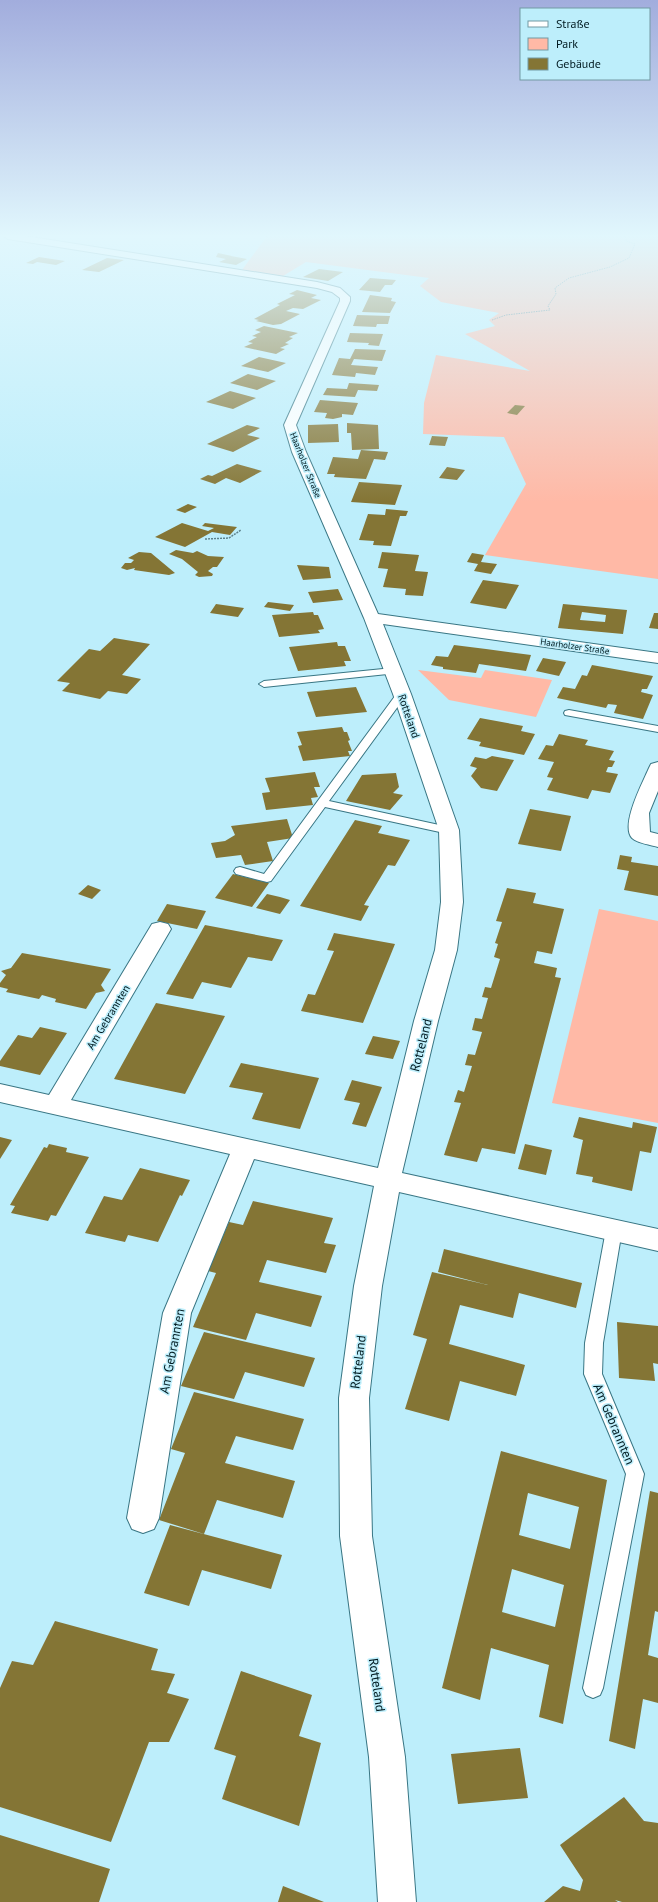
<svg xmlns="http://www.w3.org/2000/svg" width="658" height="1902" viewBox="0 0 658 1902" font-family="'PT Sans',sans-serif">
<style>
.green{fill:#ffb9a6}
.building{fill:#847535;fill-rule:evenodd}
.lines{fill:none;stroke-linecap:round;stroke-linejoin:round}
.lane-casing{stroke:#397684;stroke-width:2}
.street-casing{stroke:#397684;stroke-width:2}
.path-far1{stroke:#5d828b;stroke-width:1;stroke-dasharray:1.5 1;stroke-linecap:butt}
.path{stroke:#5d828b;stroke-width:1.5;stroke-dasharray:2 1;stroke-linecap:butt}
.lane{fill:#fff;fill-rule:evenodd}
.street{fill:#fff;fill-rule:evenodd}
.labels{text-anchor:middle;dominant-baseline:central;stroke-width:3;stroke-linejoin:round;paint-order:stroke}
.far-street-label{font-size:9px;fill:#011a20;stroke:#bdeefb}
.street-label{font-size:11px;fill:#011a20;stroke:#bdeefb}
.near-street-label{font-size:13px;fill:#011a20;stroke:#bdeefb}
</style>
<rect width="100%" height="100%" fill="#bdeefb"/>
<path class="green" d="M267 236H658V579L485 555 526 484 504 437 423 434 424 403 436 355 530 371 465 334 495 326 489 320 499 313 441 302 420 286 429 278 306 262 283 276 242 270Z
M418 670 481 678 485 670 552 680 536 717 449 700Z
M599 909 658 921V1123L552 1103Z"/>
<path class="building" d="M218 253 232 256H231L247 259 236 265 219 262 226 259 216 257Z
M39 257 65 261 56 265 37 262 33 264 26 263Z
M107 258 124 260 99 272 82 270Z
M319 269 343 272 328 281 303 277Z
M370 278 396 280 392 285H385L380 292 359 290Z
M297 290 317 295 311 298 321 300 303 309 293 308 286 311 300 314 281 324 273 325 256 321 259 320 254 319 280 305 277 304 295 295 289 294Z
M370 295 392 298 391 301 396 302 390 313 362 312Z
M357 315 390 316 388 324H377L376 327 353 326Z
M264 326 298 333 289 337 293 338 285 343 289 344 280 348 285 349 276 354 244 347 253 343 248 342 257 337 252 336 261 332 255 330Z
M350 333 383 334 379 346 368 345 369 343 347 342Z
M355 349 386 350 382 361 354 359 351 365 378 367 375 375 356 373 355 377 332 375 339 358 350 359Z
M259 357 286 363 268 372 241 366Z
M248 374 276 381 257 390 230 383Z
M349 383 379 385 377 391 358 390 355 397 323 395 327 388 347 389Z
M230 391 256 398 233 409 206 402Z
M320 400 358 403 353 415 342 414V417L333 419 325 418 327 413 314 412Z
M515 405 525 406 517 415 507 413Z
M347 423 378 425 379 449 352 450 351 433H347Z
M338 424 339 442 308 443V425Z
M247 425 260 428 247 435 260 438 233 452 207 444Z
M432 436 448 437 445 446 429 445Z
M361 450 388 452 385 460 374 459 366 479 334 477 335 474H327L333 457 358 459Z
M237 464 262 471 240 483 226 478 215 484 200 479 208 475 212 476Z
M447 467 465 470 457 480 439 478Z
M359 482 402 485 395 505 351 502Z
M188 504 197 507 185 513 176 510Z
M386 509 408 511 406 516H400L391 546 373 545 374 541 359 540 368 514 385 515Z
M182 523 208 531 214 528 202 526 205 523 237 527 230 535 212 532 185 547 155 537Z
M176 550 193 553 197 551 208 556 224 557 217 567H213L208 571 213 574 212 576 199 577 195 575 198 572 182 559 169 554Z
M139 552 151 553 175 573 169 575 134 570 135 568 127 570 121 568 125 563H131L134 560 128 558Z
M382 552 419 555 415 571 428 572 423 596 405 595 406 589 383 587 388 569 378 568Z
M472 553 484 555 481 562 497 564 491 574 474 571 478 564 467 562Z
M297 565 329 567 331 578 303 580Z
M483 580 519 585 506 609 470 603Z
M338 589 343 600 313 603 308 592Z
M268 602 294 605 290 611 264 607Z
M216 604 244 608 238 617 210 613Z
M563 604 627 610 623 634 558 628ZM582 612 606 615 605 622 580 620Z
M313 612 314 615H318L324 629 318 630 320 633 279 637 272 615Z
M654 613H658V629L649 628Z
M114 638 150 644 122 675 141 679 127 694 108 691 100 699 62 691 70 683 57 681 89 649 100 651Z
M337 642 338 646H345L351 661H344L346 666 298 671 289 647Z
M454 645 486 649 531 655 526 671 479 664 476 673 443 669V667L431 665 436 656 448 657Z
M543 658 566 662 559 676 536 671Z
M592 665 653 676 647 689H642L641 692 653 695 643 719 614 713 617 705 608 704 606 708 557 698 563 687 575 689 582 675 587 676Z
M356 687 367 712 316 717 307 692Z
M480 718 523 726 521 731 535 734 524 755 479 746 481 742 467 739Z
M342 727 344 732H347L350 740 348 741 352 751H348L350 756 303 761 298 746 302 745 297 732Z
M559 734 588 740 585 745 614 751 609 760 615 761 612 767H608L606 772 618 774 610 793 592 790 588 799 547 790 553 778 547 777 554 762 538 759 546 745 553 746Z
M492 756 514 760 497 791 481 788 471 776 477 768 470 766 475 757 486 759Z
M315 772 320 787H314L318 797 311 798 313 805 266 810 262 793 270 792 265 778Z
M396 773 399 787 393 793 403 795 390 810 346 801 362 775Z
M530 809 571 816 561 851 518 844Z
M287 819 293 838 267 842 273 861 245 865 241 855 216 858 211 843 225 841 235 835 231 826Z
M355 820 382 826 378 833 410 840 395 866 388 865 364 905 369 906 361 921 300 906Z
M620 855 632 857 631 862 658 866V896L624 890 629 871 617 869Z
M233 874 269 883 252 907 215 898Z
M88 885 101 890 92 899 78 894Z
M507 888 536 893 533 903 564 909 552 954 537 951 534 963 557 968 555 977 561 978 515 1154 482 1148 477 1162 444 1155 461 1103 454 1102 458 1090 464 1092 472 1066 465 1065 468 1054 475 1055 482 1032 472 1030 475 1018 482 1019 488 998 482 997 485 987 491 988 500 959 494 957 498 944 495 943 502 922 496 921Z
M267 894 280 897 290 900 280 914 256 908Z
M167 904 206 911 197 929 157 921Z
M205 925 283 940 272 961 248 957 231 988 202 982 193 999 166 994Z
M334 933 395 944 363 1023 301 1011 308 994 315 995 334 951 327 950Z
M22 953 111 969 101 985 105 991 96 993 86 1009 55 1002 56 999 42 995 39 999 6 992 8 989 0 987V983L6 975 1 971 11 968Z
M156 1003 225 1016 185 1094 114 1079Z
M40 1027 67 1033 40 1075 0 1066V1061L18 1035 32 1038Z
M373 1036 400 1041 393 1059 365 1054Z
M241 1063 319 1078 300 1129 252 1119 263 1093 229 1087Z
M352 1080 382 1087 366 1127 352 1124 360 1103 344 1100Z
M579 1117 632 1128 633 1122 657 1127 651 1153 640 1151 632 1191 592 1182 593 1177 576 1174 583 1140 573 1137Z
M0 1137 12 1140 0 1159Z
M49 1144 67 1148 66 1152 89 1157 56 1216 51 1215 48 1221 11 1213 15 1206 10 1205 44 1147 47 1148Z
M525 1144 552 1150 546 1175 518 1169Z
M140 1168 190 1180 182 1196 180 1195 158 1242 128 1235 125 1242 85 1233 104 1196 122 1200Z
M253 1201 333 1218 324 1243 336 1245 326 1273 267 1260 259 1282 322 1296 311 1327 256 1313 246 1340 193 1327 216 1273 208 1271 229 1222 243 1225Z
M444 1249 582 1283 576 1308 519 1293 513 1318 460 1305 449 1344 525 1365 516 1396 460 1381 449 1421 405 1409 427 1339 413 1335 432 1272 488 1285 438 1272Z
M617 1322 658 1326V1364L653 1363 655 1381 619 1378Z
M204 1332 315 1358 304 1387 245 1372 234 1399 181 1386Z
M194 1392 304 1419 293 1450 236 1436 225 1463 295 1481 283 1518 217 1500 204 1534 159 1520 185 1453 171 1449Z
M501 1451 607 1480 563 1724 539 1717 549 1665 491 1648 480 1700 442 1688ZM528 1493 579 1507 570 1549 519 1535ZM512 1569 564 1585 555 1627 502 1612Z
M650 1491 658 1493V1612L655 1611 648 1655 658 1658V1703L643 1699 635 1749 609 1741Z
M170 1525 282 1555 271 1589 202 1570 189 1606 144 1593Z
M55 1621 158 1649 151 1670 175 1674 167 1693 189 1699 169 1742H149L111 1842 0 1807V1688L12 1661 33 1665Z
M241 1671 312 1695 299 1736 321 1743 299 1826 222 1799 236 1756 214 1749Z
M520 1748 528 1798 458 1804 451 1754Z
M624 1797 644 1821 658 1823V1902H622L615 1900 618 1902H544L563 1886 580 1891 583 1880 560 1845Z
M0 1835 110 1869 99 1902H0Z
M283 1886 324 1902H278Z"/>
<g class="lines">
<g class="lane-casing">
<path id="lane" d="M393 668 397 669 398 671 397 673 264 687 259 684 264 681Z
M402 691 407 694 329 801 453 828 455 830 453 832 449 834 325 807 271 881 267 882 236 874 234 871 236 868 240 867 264 874 398 692Z
M569 710 658 726V732L565 715 564 713 565 711Z
M614 1224 620 1226 622 1230 603 1343 602 1374 644 1474 603 1688 600 1695 593 1698 586 1695 583 1688 626 1474 584 1374 585 1343 606 1230 608 1226Z"/>
</g>
<g class="street-casing">
<path id="street" d="M3 236H25L317 282 340 288 350 297V301L296 425 306 452 378 614 658 653V663L383 624 411 694 459 830 463 902 457 950 438 1021 402 1173 658 1229V1251L399 1192 382 1286 369 1398 372 1536 405 1757 416 1902H378L369 1757 340 1536 339 1398 354 1286 374 1186 254 1159 191 1313 159 1518 154 1529 143 1533 132 1529 127 1518 163 1313 230 1154 0 1102V1084L49 1095 149 929 152 924 160 922 168 924 171 929 71 1100 378 1168 414 1021 435 950 441 902 439 830 393 694 364 618 292 452 284 425 340 301V298L332 292 317 288 8 239Z
M658 762V791L649 813 650 832 658 834V847C651 845 637 843 632 838 620 825 643 782 649 768L651 764Z"/>
</g>
<path class="path-far1" d="M492 320 506 315 550 310 548 306 556 294 555 288 569 278 610 267 629 258 635 244 626 241V237L623 236"/>
<path class="path" d="M205 539 229 538 241 530"/>
<use href="#lane" class="lane"/>
<use href="#street" class="street"/>
</g>
<linearGradient id="sky" x2="0" y2="1"><stop stop-color="#a2addd"/><stop offset="0.47" stop-color="#e1f7fd"/><stop offset="1" stop-color="#e1f7fd" stop-opacity="0"/></linearGradient>
<rect width="658" height="502" fill="url(#sky)"/>
<g class="labels">
<g class="far-street-label">
<text transform="translate(306 465) rotate(68)">Haarholzer Straße</text>
<text transform="translate(575 646) rotate(8)">Haarholzer Straße</text>
</g>
<g class="street-label">
<text transform="translate(409 716) rotate(71)">Rotteland</text>
<text transform="translate(108 1017) rotate(-59)">Am Gebrannten</text>
</g>
<g class="near-street-label">
<text transform="translate(421 1045) rotate(-76)">Rotteland</text>
<text transform="translate(172 1351) rotate(-79)">Am Gebrannten</text>
<text transform="translate(358 1362) rotate(-83)">Rotteland</text>
<text transform="translate(614 1424) rotate(67)">Am Gebrannten</text>
<text transform="translate(377 1685) rotate(82)">Rotteland</text>
</g>
</g>
<rect x="520" y="8" width="130" height="72" fill="#bdeefb" stroke="#7299a3"/>
<rect x="528" y="21" width="20" height="6" fill="#ffffff" stroke="#7299a3"/>
<text x="556" y="28" font-size="12" fill="#011a20">Straße</text>
<rect x="528" y="38" width="20" height="12" fill="#ffb9a6" stroke="#7299a3"/>
<text x="556" y="48" font-size="12" fill="#011a20">Park</text>
<rect x="528" y="58" width="20" height="12" fill="#847535" stroke="#7299a3"/>
<text x="556" y="68" font-size="12" fill="#011a20">Gebäude</text>
</svg>
